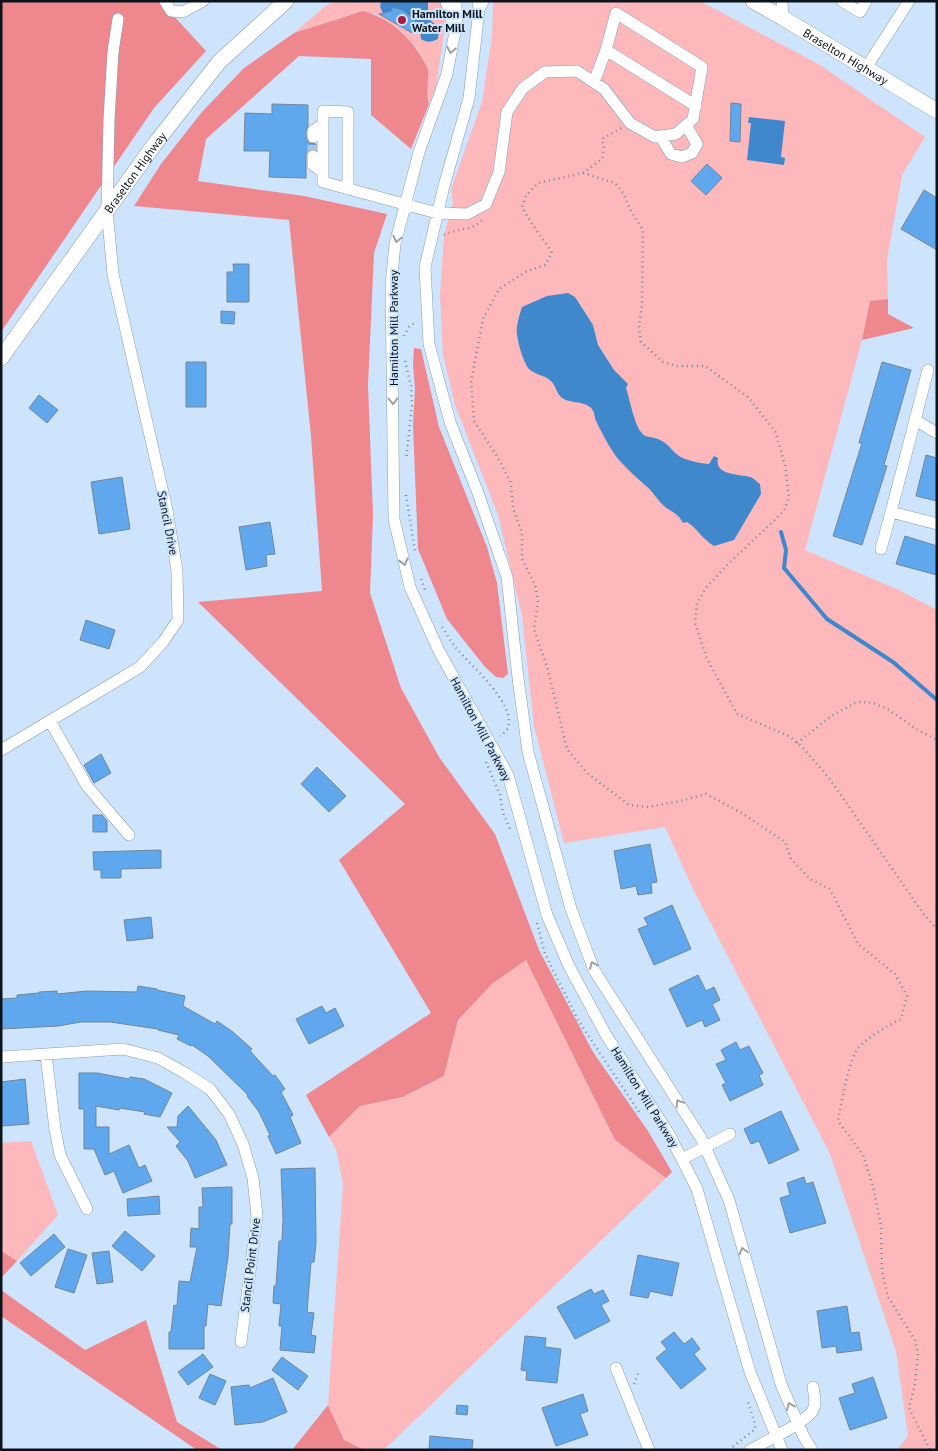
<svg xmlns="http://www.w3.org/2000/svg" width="938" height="1451" viewBox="0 0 938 1451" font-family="'PT Sans',sans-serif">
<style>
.green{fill:#fcb8bb}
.forest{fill:#ee878e}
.water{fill:#4088cc}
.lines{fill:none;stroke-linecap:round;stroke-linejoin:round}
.stream{stroke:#4088cc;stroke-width:4}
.building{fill:#60a8ee;stroke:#71859b}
.minor-tunnel{stroke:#b1c5da;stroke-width:11;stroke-dasharray:11 5.5;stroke-linecap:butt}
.minor-casing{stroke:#889db3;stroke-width:12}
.major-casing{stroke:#889db3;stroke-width:16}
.path{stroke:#79899a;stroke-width:2.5;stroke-dasharray:1 4;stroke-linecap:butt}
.minor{stroke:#fff;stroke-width:11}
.major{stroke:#fff;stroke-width:15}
.oneway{stroke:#9da1a4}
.poi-dot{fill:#ad183b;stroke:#cee4fc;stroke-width:2}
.labels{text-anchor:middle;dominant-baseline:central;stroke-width:4;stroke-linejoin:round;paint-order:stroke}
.poi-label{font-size:12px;font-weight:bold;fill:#0b131b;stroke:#cee4fc;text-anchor:start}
.street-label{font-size:12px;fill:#0b131b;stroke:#cee4fc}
</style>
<rect width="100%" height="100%" fill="#cee4fc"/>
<path class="green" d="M335 1H381L380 7 417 25 420 29V33L432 42 438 39C440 29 434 26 428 18V1H442L446 16 443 39 436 87 429 104 427 96 428 67 416 48 402 32 375 14 349 15 294 33 324 7Z
M493 1H700L820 65 925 137 902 175 887 260 888 299 870 301 862 340 805 550 899 590 937 610V1450H897L908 1436 896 1351 830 1154 692 887 665 827 564 843 534 726 522 616 498 515 455 405 443 355 440 296 444 235 453 203 451 189 482 102 492 37Z
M526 959 615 1140 666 1178 384 1450H364L344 1440 328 1405 343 1184 336 1149 329 1137 360 1106 404 1097 444 1076 458 1020 493 983Z
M31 1141 58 1215 17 1261 1 1251V1143Z"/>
<path class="forest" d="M1 1H160L206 51 154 108 1 332Z
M363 11C389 18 409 36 422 58 424 62 427 65 428 69 429 81 425 92 429 104L411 149 371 115V59L299 56 206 139 198 181 304 196 387 214 374 253 368 385 373 515 370 593 401 688 439 757 495 834 539 950 593 1052 648 1131 672 1172 666 1178 615 1140 526 960 493 983 458 1020 444 1076 403 1097 360 1106 329 1137 306 1095 431 1013 339 860 405 804 198 602 322 591 311 436 289 220 134 206 161 164 202 112 244 68 294 33Z
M888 299V314L914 328 862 340 870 301Z
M414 348 421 349 439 427 487 547 497 583 508 674 503 678 496 677 485 667 447 619 418 549 413 425 415 388 413 365Z
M1 1251 17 1261 1 1278Z
M1 1290 85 1350 146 1320 177 1422 222 1450H197L1 1316Z
M328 1405 344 1440 364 1450H292Z"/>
<path class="water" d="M381 1H428V18L439 28 438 39C432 42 427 43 421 39L420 29 417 25 406 26 383 13 380 7Z
M749 117 785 121 781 157 785 158 784 165 747 160 751 123H748Z
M568 293 575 297 593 325 598 345 614 370 628 384 626 388C630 400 634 423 641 432 646 439 652 436 658 439 667 442 672 451 679 456 685 460 702 464 709 464L714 456 718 458C714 476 740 474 750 477 754 478 757 482 760 484L761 494 734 540 714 546C701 538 698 529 687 522L683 523C678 513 671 512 664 506 657 500 653 491 646 486 637 478 627 469 619 460 610 449 602 433 596 421 594 416 595 411 590 407 582 401 569 403 562 398 557 394 556 387 552 382 546 375 535 375 529 369 523 362 515 335 517 326 518 320 520 313 522 307L547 296Z"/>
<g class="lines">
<path class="stream" d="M781 532 786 550 784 568 827 619 893 662 937 700"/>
</g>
<path class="building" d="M391 7 403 10 416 21 412 33 379 14 392 11Z
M731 103 741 104 740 142 730 141Z
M272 104 308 105V126L306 131V137L309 143 316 144V149H310L306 153V178L269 177 270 151H244L245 113 272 114Z
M707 164 722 178 706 195 691 181Z
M924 190 937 198V250L901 229Z
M233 264H249V302H227V272H234Z
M221 311 235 312 234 324 221 323Z
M186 362H206V407H186Z
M882 362 911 370 884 465 887 466 862 545 833 536 862 443H859Z
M39 395 58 410 47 423 29 408Z
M926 455 937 458V501L916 496Z
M122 477 130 529 99 534 91 482Z
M270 522 275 554 266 555 267 566 246 570 239 527Z
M905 536 937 546V575L896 564Z
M86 620 115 630 109 649 80 640Z
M101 754 111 773 94 783 84 765Z
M317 767 346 796 329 812 301 784Z
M93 815H102L107 821V832H93Z
M650 844 657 882 651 883 652 893 638 895 636 886 621 889 614 851Z
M161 850V868L121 869V878H101V870H94L93 852Z
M672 905 691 949 654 965 638 929 648 925 644 918Z
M151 917 153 938 127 941 124 920Z
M698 975 706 991 714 987 720 1000 712 1004 720 1020 705 1027 702 1020 687 1027 669 989Z
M138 986 157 989V990L185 996 183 1006 215 1024 217 1021 233 1032 252 1049 250 1051 273 1076 275 1075 285 1089 281 1092 293 1115 290 1117 301 1143 276 1154 268 1136 270 1135 259 1112 247 1096 248 1095 208 1056 192 1045 191 1046 177 1039 179 1035 158 1030V1029L110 1022H81L58 1026 1 1029V999L17 998V995L39 993V992L57 991V994L87 991 137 992Z
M322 1006 326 1013 335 1008 344 1026 309 1044 296 1019Z
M736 1042 740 1050 749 1046 763 1073 759 1075 763 1085 730 1101 722 1085 726 1083 716 1064 726 1060 721 1050Z
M79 1073H97L129 1079 130 1077 144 1079 172 1093 160 1117 144 1114 145 1112 120 1108 119 1110 96 1106V1127H109V1154L129 1145 139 1168 145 1165 152 1181 123 1193 114 1171 105 1175 94 1149H84V1109H79Z
M25 1079 29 1124 1 1126V1082Z
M188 1106 216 1140 227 1165 195 1178 188 1161 176 1146 180 1142 167 1127H177L178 1116Z
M781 1111 799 1150 769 1164 759 1141 751 1144 744 1129Z
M315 1168 316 1242 314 1262H311L307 1312 314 1313 311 1335 316 1336 314 1353 280 1350 282 1326H279L281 1304 273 1303 274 1286H276L279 1241H282L283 1219 281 1169Z
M804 1177 806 1184 813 1182 826 1223 790 1233 780 1198 790 1195 787 1183Z
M232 1187V1224H230L228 1257 221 1306 208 1304 206 1326H204V1349H169V1332H171L174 1305 177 1306 179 1281 190 1282 197 1247H190L191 1228 199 1229V1207H203L202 1188Z
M159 1196 160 1214 128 1216 127 1199Z
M125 1231 155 1256 142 1271 112 1246Z
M54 1234 65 1247 31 1276 20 1263Z
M68 1249 87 1255 74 1293 55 1287Z
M109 1251 113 1282 97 1284 92 1253Z
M638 1255 679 1263 672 1296 650 1291 648 1298 630 1295Z
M591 1289 594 1294 603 1290 609 1301 601 1305 610 1321 575 1339 557 1307Z
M847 1306 851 1333 859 1332 862 1350 837 1353 836 1346 822 1348 817 1311Z
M674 1332 684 1344 692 1338 700 1349 694 1354 706 1369 681 1389 656 1358 667 1349 661 1342Z
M525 1336 546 1338 545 1347 561 1349 557 1383 526 1380 527 1371 521 1370Z
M203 1354 213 1367 188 1385 178 1372Z
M282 1357 308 1376 298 1390 272 1370Z
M210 1374 226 1381 215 1405 199 1398Z
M873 1377 887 1418 850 1430 839 1398 855 1393 852 1384Z
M273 1378 287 1412 263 1422 235 1425 231 1387 249 1385 250 1388Z
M583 1394 588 1411 580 1414 588 1435 556 1446 542 1408Z
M457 1405 468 1406 467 1415 456 1414Z
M430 1436 473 1440 472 1450H429Z"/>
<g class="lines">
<path class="minor-tunnel" d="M313 156V137"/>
<g class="minor-casing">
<path id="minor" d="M165 1 171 11 183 12 203 1
M456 1V26L447 74 419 152 395 244 391 285 394 519 410 587 439 651 508 775 547 915 569 966 606 1035 670 1136 697 1189 750 1372 782 1450
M480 1 469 98 444 186 425 267 429 344 450 422 478 493 507 577 518 678 528 752 571 909 594 970 701 1138 729 1200 781 1384 803 1435 812 1450
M782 1 783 18
M842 1 860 12 866 1
M606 50 696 106
M866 68 909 1
M660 136 671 154 682 157 692 153 697 144 686 125
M313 137V131L323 124
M313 156V165L323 172
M348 189V112L323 111V182L437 213 467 214 486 204 499 172 507 112 523 88 545 72 577 71 604 89 630 123 655 137 676 134 693 119 702 67 616 13 606 50 594 82
M915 420 928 370
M937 433 915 420 891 512 937 524
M881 549 891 512
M50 721 87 786 129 835
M1 750 140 667 163 642 178 620 177 571 167 510 113 274 107 210 109 120 113 52 118 19
M46 1055 55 1129 60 1155 87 1209
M1 1057 123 1049 158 1058 185 1073 210 1089 229 1114 243 1144 253 1178 257 1216 241 1342
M682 1159 730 1134
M616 1368 649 1450
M750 1450C763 1443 807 1422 813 1410 817 1402 814 1395 813 1387"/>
</g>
<g class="major-casing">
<g id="major">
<path d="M448 1 456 26"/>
<path id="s1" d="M753 1 783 18 937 111"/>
<path d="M480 4 481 1"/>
<path id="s2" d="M1 358 154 145 219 62 286 1"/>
</g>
</g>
<path class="path" d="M621 128 602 139 604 147 602 159 583 173 538 183 526 196 522 207C531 224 542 237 552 253L545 265 527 271 499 289 483 319 471 382 474 421 498 458 511 483 513 508 522 533V559L535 585 538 600 534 629 548 670 567 749 587 773 629 805 648 807 680 801 706 794 742 813 785 842 791 859 810 879 830 889 858 944 895 974 907 996 901 1019C886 1027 871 1035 859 1047 850 1055 840 1107 838 1121L863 1155 873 1186 881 1227 882 1271 888 1297 915 1340 918 1354 915 1384 909 1408 930 1450
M583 173 615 183 623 193 631 211 643 230 642 305 639 326 641 342 663 362 677 366H705L748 397 775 431 785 465 789 497 784 511 727 565 706 588 697 603 695 623 707 659 737 714 789 736 802 747 829 778 925 916 937 929
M444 235C457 228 473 231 482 220
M404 336 409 327 416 322
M405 361 411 386 412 406 406 460
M406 495 415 551
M421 579 425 590
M442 627C447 634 451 642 457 649 471 666 516 703 508 728 506 731 503 734 500 736
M797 743 833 715 855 703 861 702 873 703 889 710 918 730 937 740
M486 762 500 795 503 813 510 829
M537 923 545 954 578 1020 641 1115
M634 1384 639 1371
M729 1450 755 1429V1424L747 1399"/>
<use href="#minor" class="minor"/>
<use href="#major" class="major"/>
</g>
<defs><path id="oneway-chevron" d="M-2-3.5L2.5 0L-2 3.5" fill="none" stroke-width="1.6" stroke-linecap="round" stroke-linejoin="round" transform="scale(1.25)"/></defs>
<g class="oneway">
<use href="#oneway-chevron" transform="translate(451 50) rotate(101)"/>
<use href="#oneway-chevron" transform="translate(397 239) rotate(103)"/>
<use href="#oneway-chevron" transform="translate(393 401) rotate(89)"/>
<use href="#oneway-chevron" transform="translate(404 562) rotate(76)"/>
<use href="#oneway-chevron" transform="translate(593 965) rotate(-114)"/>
<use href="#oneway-chevron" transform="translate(679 1103) rotate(-122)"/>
<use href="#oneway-chevron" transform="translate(743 1251) rotate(-105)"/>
<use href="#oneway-chevron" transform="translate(790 1406) rotate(-114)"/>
</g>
<circle class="poi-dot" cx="402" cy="20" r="5"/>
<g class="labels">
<g class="poi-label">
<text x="412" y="13">Hamilton Mill<tspan x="412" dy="14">Water Mill</tspan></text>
</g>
<g class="street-label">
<text stroke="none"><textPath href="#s1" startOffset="108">Braselton Highway</textPath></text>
<text stroke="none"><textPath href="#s2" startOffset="229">Braselton Highway</textPath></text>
<text transform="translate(393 328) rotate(-90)">Hamilton Mill Parkway</text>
<text transform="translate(168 523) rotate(79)">Stancil Drive</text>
<text transform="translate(481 729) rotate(62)">Hamilton Mill Parkway</text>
<text transform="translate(645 1097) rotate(58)">Hamilton Mill Parkway</text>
<text transform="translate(250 1265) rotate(-83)">Stancil Point Drive</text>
</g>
</g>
<rect width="938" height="1451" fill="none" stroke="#0b131b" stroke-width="5"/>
</svg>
